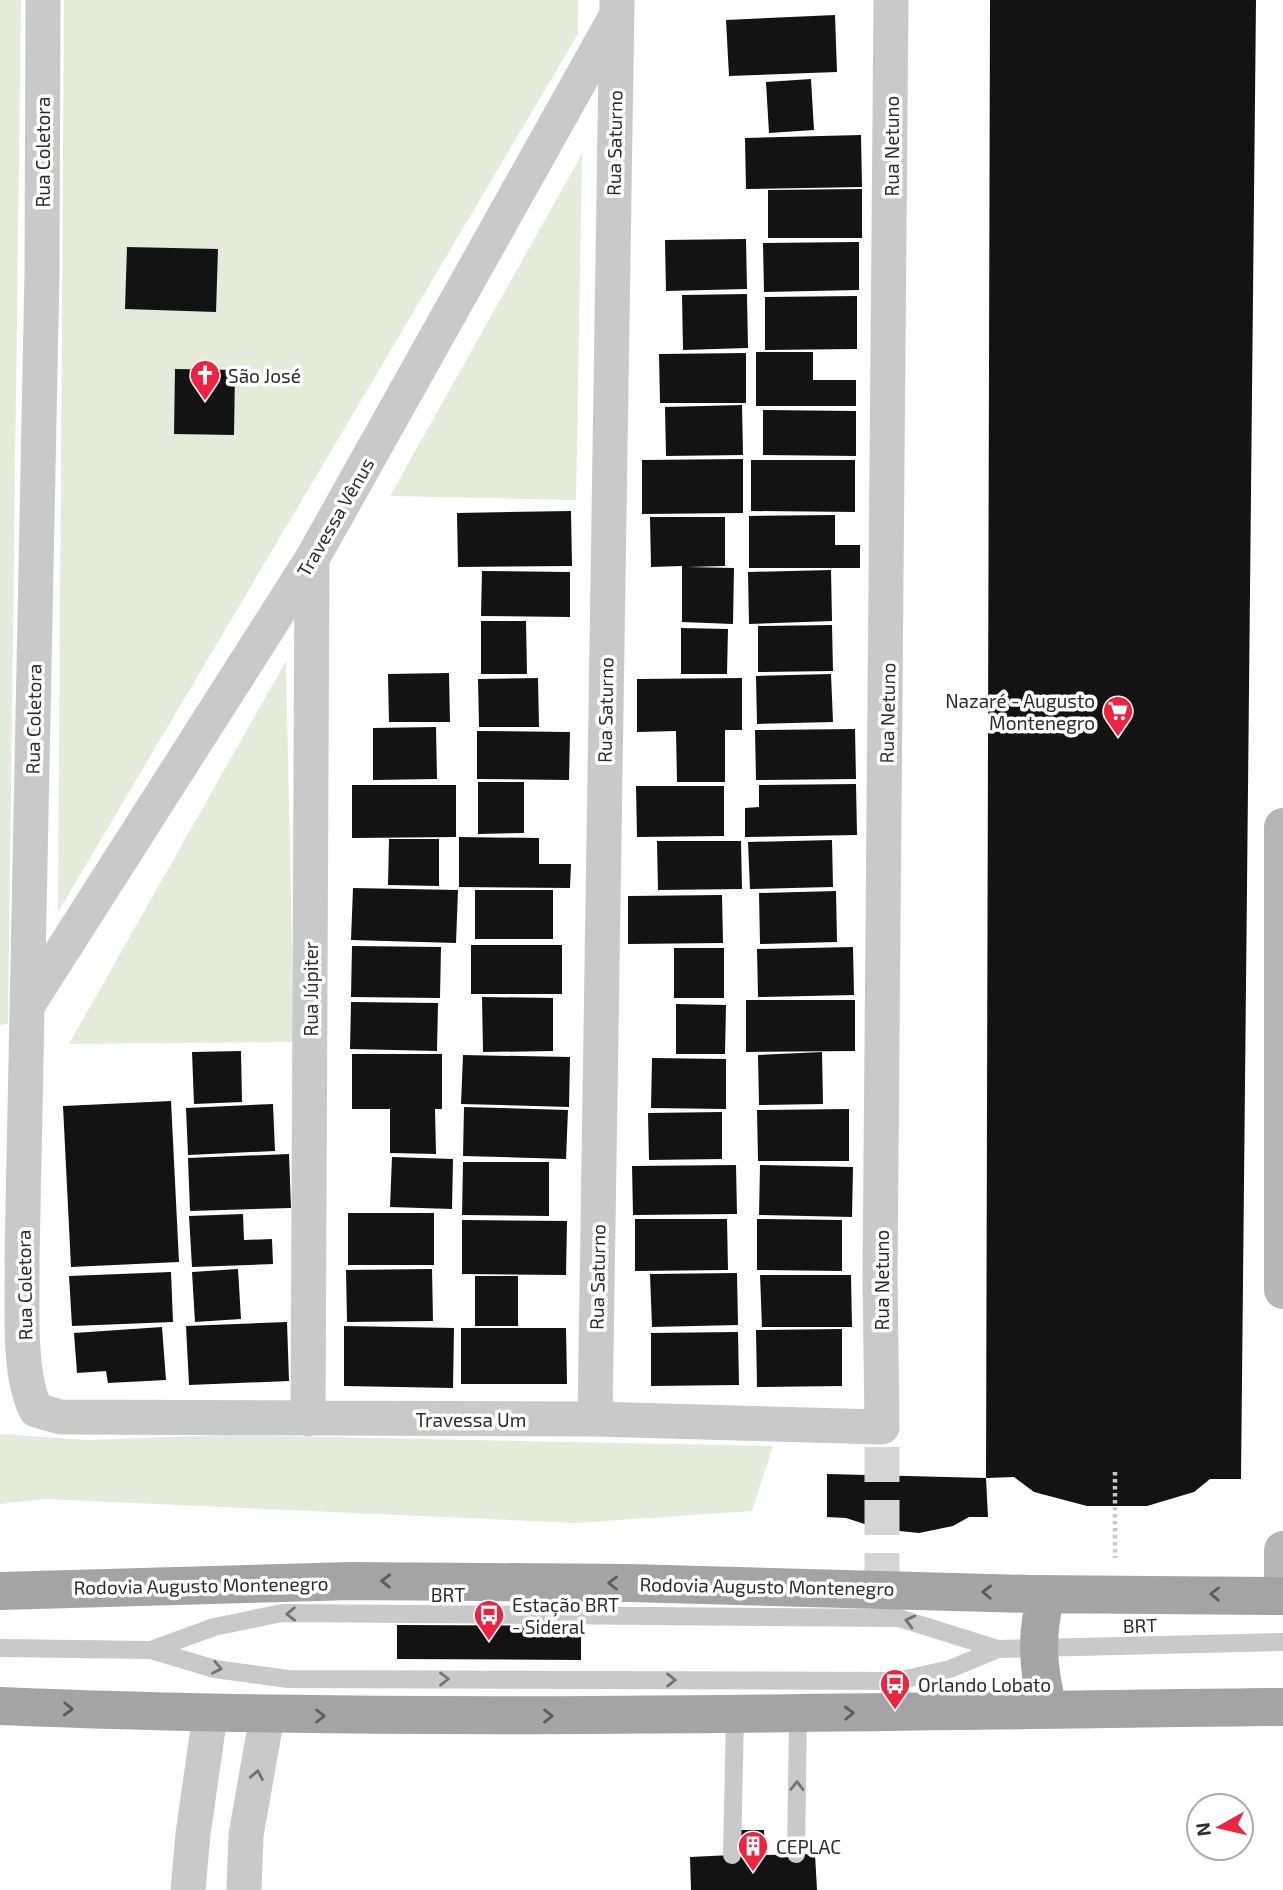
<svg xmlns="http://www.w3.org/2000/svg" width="1283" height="1890" viewBox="0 0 1283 1890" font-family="'Exo 2',sans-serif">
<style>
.green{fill:#e4ebd8}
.building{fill:#131313}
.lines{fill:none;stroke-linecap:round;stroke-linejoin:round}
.minor-tunnel{stroke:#d5d5d5;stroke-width:35;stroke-dasharray:35 18;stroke-linecap:butt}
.path{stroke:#c9c9c9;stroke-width:4.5;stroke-dasharray:3.5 3.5;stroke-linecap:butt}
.service{stroke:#c9c9c9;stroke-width:18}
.minor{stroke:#c9c9c9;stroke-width:35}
.secondary{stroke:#b6b6b6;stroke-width:38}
.primary{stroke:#a4a4a4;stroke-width:38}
.oneway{stroke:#5c5c5c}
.oneway2{stroke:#737373}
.labels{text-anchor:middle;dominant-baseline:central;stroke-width:7;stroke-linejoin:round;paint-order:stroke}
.street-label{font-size:19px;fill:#2c2c2c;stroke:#fff}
.poi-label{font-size:19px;fill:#2c2c2c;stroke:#fff;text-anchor:start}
</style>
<rect width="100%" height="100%" fill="#fff"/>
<path class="green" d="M0 0H21L8 1024 0 1025Z
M64 0H578V34L58 912Z
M582 154 576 500 390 496Z
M286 661 294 1042 69 1044Z
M0 1434 88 1440 223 1435 773 1446 752 1511 576 1523 46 1499 0 1504Z"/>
<path class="building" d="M990 0H1256L1241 1479H1210L1194 1492 1147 1506H1087L1034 1492 1014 1477 986 1478Z
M835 15 837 72 729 76 726 20Z
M811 79 814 130 769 133 766 82Z
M861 135 862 187 746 189 745 138Z
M862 189V238H768V190Z
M746 239 747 289 666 291 665 240Z
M859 242V290L764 292 763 243Z
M127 247 218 249 216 312 125 309Z
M747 294 748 348 683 350 682 295Z
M857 296V349L765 350V297Z
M756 352H813V380H856V406H756Z
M746 353V403H660L659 354Z
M175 369 235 370 234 435 174 434Z
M742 405 743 455 666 456 665 407Z
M763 410 856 411V456L763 455Z
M743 459V513L642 514V460Z
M751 460H855V512L751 511Z
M571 511 572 566 458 567 457 513Z
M835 515V545H860V568H749V516Z
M650 517H725V566L687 567 734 568 733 624 682 622V566L651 567Z
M831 570 832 621 749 624 748 572Z
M482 571 570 572V617L481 616Z
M481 621H526L527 674H481Z
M832 625 833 671 758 672V626Z
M681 628 728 629 727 674H681Z
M449 673 450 722H389L388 674Z
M831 674 833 722 757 724 756 676Z
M538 678 539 727H479L478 679Z
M742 678V730H725V782H677L676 731 637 732V679Z
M436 727 437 779 373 780V728Z
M855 729 856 779 756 780 755 730Z
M477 731 570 732 569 780 477 779Z
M478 782H524V833L478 834Z
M856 784 857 835 745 837V808L759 807V785Z
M352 785H456V837L352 838Z
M636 786H724V836L637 837Z
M459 837 539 838V864H571L570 888 459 887Z
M389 839H439V886L388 885Z
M832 840 833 887 750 889 748 842Z
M657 841H741L742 889 658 890Z
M353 888 458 890 456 943 351 940Z
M475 890H553V939H475Z
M836 891 837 942 760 944 759 893Z
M722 895 723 943 628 944V896Z
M471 945H562V994H471Z
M352 946 441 947 440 998 351 997Z
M853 947 854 995 758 997 757 949Z
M674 948H724V998H674Z
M482 997 553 998V1051L483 1052Z
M746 1000H855V1051L746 1052Z
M351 1002 438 1003 437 1051 350 1049Z
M676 1004 726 1005 725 1054H676Z
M241 1051 242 1102 194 1104 192 1052Z
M822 1052 823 1104 759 1105 758 1055Z
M352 1054H442V1109H435L436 1154 390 1153V1109H352Z
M463 1055 570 1057 569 1107 461 1104Z
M652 1058 726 1059V1109L651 1108Z
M171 1101 179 1262 71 1267 63 1106Z
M273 1104 275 1151 188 1155 186 1108Z
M464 1107 568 1110 566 1159 463 1156Z
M849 1109V1161H758L757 1110Z
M722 1112V1159L649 1160 648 1113Z
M289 1154 291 1208 190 1211 188 1158Z
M392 1157 453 1159 452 1209 390 1207Z
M463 1162H549V1216L462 1215Z
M736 1165 737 1214 633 1215 632 1166Z
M760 1165 853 1167 852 1217 759 1215Z
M348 1213H434V1265H348Z
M243 1214 244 1240 272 1239 273 1264 192 1267 189 1216Z
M635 1219H727L728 1270 635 1271Z
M757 1219 842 1220V1271L757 1270Z
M462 1220 567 1221 566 1275 462 1274Z
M238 1269 241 1319 195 1322 192 1272Z
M432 1269 433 1321 347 1322 346 1270Z
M171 1272 173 1322 72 1326 69 1276Z
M737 1273 738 1325 652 1327 650 1274Z
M760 1275H851L852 1327H762Z
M475 1276H518V1326H475Z
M287 1322 289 1381 189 1385 186 1326Z
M344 1326 454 1328 453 1388 344 1386Z
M162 1327 166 1380 108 1383 106 1371 77 1373 74 1333Z
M461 1328H566L567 1384H461Z
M842 1329V1386L757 1387 756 1330Z
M738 1332 739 1385 651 1386V1333Z
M827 1474 986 1478 988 1517H969L953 1526 919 1533 880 1529 846 1518 827 1517Z
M397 1625 581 1626V1660L397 1659Z
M739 1830H764L765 1855 815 1854 817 1890H691L690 1857 732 1855Z"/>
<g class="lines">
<path class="minor-tunnel" d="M882 1588V1427"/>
<path class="path" d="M1115 1472V1558"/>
<path class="service" d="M0 1648 151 1650 215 1669 288 1679 897 1681 950 1669 998 1649 1283 1642
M151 1650 214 1627 282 1613 899 1618 998 1649
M796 1854 798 1715
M732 1855 735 1716"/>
<path class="minor" d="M43 0 42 273 22 1258C23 1302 17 1372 36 1410L60 1417 595 1419 882 1427 880 1276 891 0
M29 1003 312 559 614 20
M308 1419 312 559
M595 1419 617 0
M188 1890 193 1834 210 1715
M244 1890 246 1835 267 1716"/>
<path class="secondary" d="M1283 827V1290
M1283 1596V1550"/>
<path class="primary" d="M0 1591 351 1581 630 1583 1030 1594 1283 1596
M1046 1594C1036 1634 1037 1667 1048 1707
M0 1706C428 1724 855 1711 1283 1707"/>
</g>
<defs><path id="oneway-chevron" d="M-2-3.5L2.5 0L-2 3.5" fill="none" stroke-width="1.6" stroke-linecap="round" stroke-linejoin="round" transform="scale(1.75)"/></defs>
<g class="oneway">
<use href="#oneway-chevron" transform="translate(386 1581) rotate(-179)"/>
<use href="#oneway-chevron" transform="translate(613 1583) rotate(-180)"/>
<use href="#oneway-chevron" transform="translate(987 1592) rotate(-178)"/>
<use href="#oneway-chevron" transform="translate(1215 1594) rotate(-179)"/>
<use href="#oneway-chevron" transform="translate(68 1709) rotate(2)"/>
<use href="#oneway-chevron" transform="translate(849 1713) rotate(-2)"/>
<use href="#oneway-chevron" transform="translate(320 1716)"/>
<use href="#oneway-chevron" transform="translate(548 1716)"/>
</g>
<g class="oneway2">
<use href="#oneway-chevron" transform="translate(291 1614) rotate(179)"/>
<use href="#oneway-chevron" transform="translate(910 1621) rotate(-166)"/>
<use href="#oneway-chevron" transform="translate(217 1668) rotate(11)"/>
<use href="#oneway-chevron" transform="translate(444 1679)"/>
<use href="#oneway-chevron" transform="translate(671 1680)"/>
<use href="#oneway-chevron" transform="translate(257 1775) rotate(-80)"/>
<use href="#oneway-chevron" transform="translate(797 1786) rotate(-89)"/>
</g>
<defs>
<g id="church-pin" transform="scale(1.575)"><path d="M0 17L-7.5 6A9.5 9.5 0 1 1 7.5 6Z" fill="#ef2340" stroke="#fff"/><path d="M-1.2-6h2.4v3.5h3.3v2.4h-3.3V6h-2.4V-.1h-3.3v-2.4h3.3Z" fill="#fff"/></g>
<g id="supermarket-pin" transform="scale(1.575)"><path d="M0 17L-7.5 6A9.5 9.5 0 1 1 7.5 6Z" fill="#ef2340" stroke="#fff"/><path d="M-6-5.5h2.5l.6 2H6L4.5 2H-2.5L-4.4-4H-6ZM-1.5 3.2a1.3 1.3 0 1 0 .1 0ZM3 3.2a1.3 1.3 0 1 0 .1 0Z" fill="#fff"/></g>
<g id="bus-pin" transform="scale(1.575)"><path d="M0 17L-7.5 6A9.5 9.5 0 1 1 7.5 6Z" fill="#ef2340" stroke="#fff"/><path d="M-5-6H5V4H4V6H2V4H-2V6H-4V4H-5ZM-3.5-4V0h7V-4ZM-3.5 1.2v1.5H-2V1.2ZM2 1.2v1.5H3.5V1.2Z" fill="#fff"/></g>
<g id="building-pin" transform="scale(1.575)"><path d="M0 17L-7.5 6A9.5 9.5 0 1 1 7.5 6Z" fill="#ef2340" stroke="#fff"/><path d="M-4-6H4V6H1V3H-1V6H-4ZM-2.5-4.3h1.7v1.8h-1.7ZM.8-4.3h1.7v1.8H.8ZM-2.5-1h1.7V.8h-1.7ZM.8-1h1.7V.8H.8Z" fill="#fff"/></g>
</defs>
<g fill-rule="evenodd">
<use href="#church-pin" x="205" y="375"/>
<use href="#supermarket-pin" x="1118" y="711"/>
<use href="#bus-pin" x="489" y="1615"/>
<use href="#bus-pin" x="895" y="1684"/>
<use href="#building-pin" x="753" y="1846"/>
</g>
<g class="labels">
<g class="street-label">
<text transform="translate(614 143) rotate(-89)">Rua Saturno</text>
<text transform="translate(891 146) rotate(-90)">Rua Netuno</text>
<text transform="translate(42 152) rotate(-90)">Rua Coletora</text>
<text transform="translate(335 517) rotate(-60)">Travessa Vênus</text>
<text transform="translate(605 710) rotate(-89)">Rua Saturno</text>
<text transform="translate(887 713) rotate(-89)">Rua Netuno</text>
<text transform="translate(33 719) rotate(-89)">Rua Coletora</text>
<text transform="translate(310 989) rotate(-90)">Rua Júpiter</text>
<text transform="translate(597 1277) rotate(-89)">Rua Saturno</text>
<text transform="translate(881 1280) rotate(-90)">Rua Netuno</text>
<text transform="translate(24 1285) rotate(-91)">Rua Coletora</text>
<text x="471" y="1419">Travessa Um</text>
<text transform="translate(201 1585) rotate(-1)">Rodovia Augusto Montenegro</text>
<text transform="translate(767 1586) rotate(1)">Rodovia Augusto Montenegro</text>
<text x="448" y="1594">BRT</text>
<text transform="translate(1140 1625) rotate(-2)">BRT</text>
</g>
<g class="poi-label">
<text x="228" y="375">São José</text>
<text x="1095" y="700" text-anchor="end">Nazaré - Augusto<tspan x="1095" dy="22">Montenegro</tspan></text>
<text x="512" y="1604">Estação BRT<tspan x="512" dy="22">- Sideral</tspan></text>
<text x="918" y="1684">Orlando Lobato</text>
<text x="776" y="1846">CEPLAC</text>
</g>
</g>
<g transform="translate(1220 1827) rotate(262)"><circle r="33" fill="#ffffff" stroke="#ababab" stroke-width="2"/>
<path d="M0-5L12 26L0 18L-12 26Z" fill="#ef2340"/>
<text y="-10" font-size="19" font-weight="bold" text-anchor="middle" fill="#2c2c2c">N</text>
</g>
</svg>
